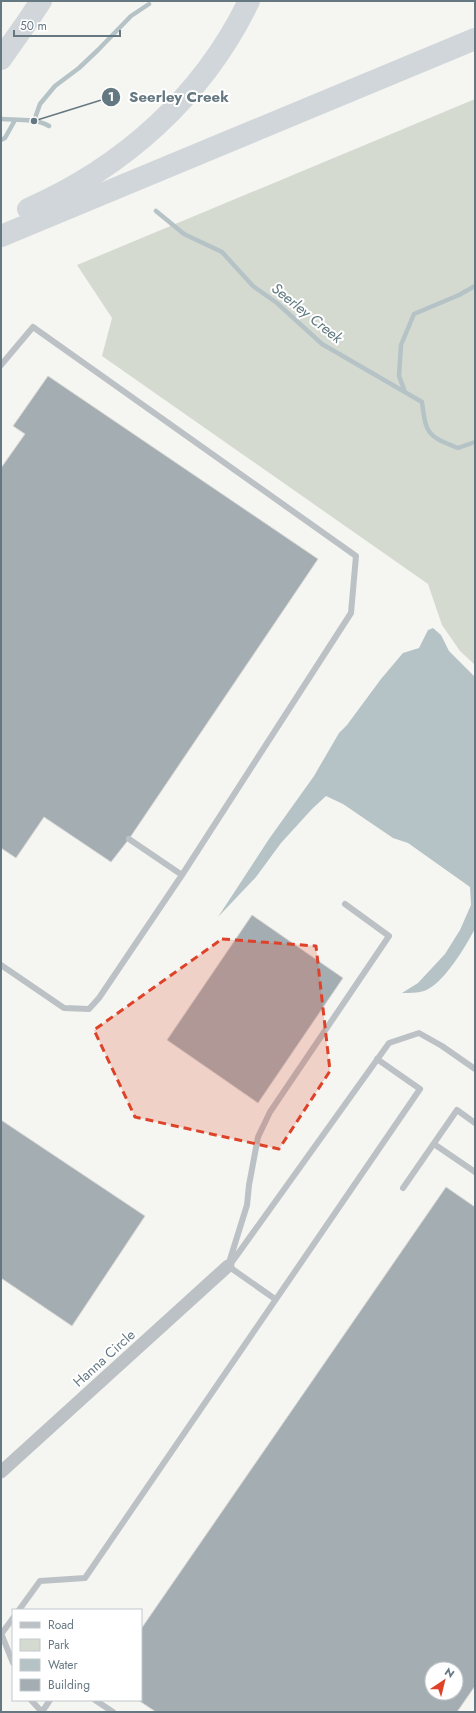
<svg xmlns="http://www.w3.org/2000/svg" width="476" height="1713" viewBox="0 0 476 1713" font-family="Jost,sans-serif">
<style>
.green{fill:#d5dad1}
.water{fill:#b5c3c6}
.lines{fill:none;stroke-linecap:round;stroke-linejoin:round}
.stream{stroke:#b5c3c6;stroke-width:4.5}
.building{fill:#a4aeb2;stroke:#d6d6d4;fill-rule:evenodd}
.lane{stroke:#bbc1c4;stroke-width:6}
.street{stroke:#bbc1c4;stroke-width:13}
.highway{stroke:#d1d6da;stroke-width:22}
.marked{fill:#de4229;fill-opacity:0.2;stroke:#de4229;stroke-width:3;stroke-dasharray:8 5;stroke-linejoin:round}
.labels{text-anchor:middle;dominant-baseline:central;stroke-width:4;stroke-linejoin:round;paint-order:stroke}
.street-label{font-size:14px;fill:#657882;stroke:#fff}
.water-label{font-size:15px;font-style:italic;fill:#60797f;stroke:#fff}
.leader{fill:none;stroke:#657882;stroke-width:1.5}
.callout-dot{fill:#657882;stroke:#fff;stroke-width:1.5}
.mark-label{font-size:12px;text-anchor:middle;font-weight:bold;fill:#fff}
.callout-label{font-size:15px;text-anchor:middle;font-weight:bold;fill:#657882;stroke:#fff;stroke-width:4;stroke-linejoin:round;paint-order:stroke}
</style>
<rect width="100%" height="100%" fill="#f5f5f1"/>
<path class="green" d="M475 99V665L460 651 442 625 428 584 102 356 112 318 77 265Z"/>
<path class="water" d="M433 628 441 635 449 651 475 677V929C465 947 443 985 424 991 417 993 409 993 402 993L418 983 445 954 460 930 471 905 470 887 408 843 393 838 343 804 326 796 312 809 281 843 256 877 218 917 269 839 314 776 339 733 347 725 381 679 403 653 419 648 428 630Z"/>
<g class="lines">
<path class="stream" d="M1 119C16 120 36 118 49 126
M34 121 40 104 55 86 79 68 98 50 131 16 149 4
M1 140 5 138 15 120
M156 211 184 234 222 252 253 286 277 303 322 344 422 402C426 434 427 436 458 448L475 442
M405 392 399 376 401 345 414 314 459 295 475 286"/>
</g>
<path class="building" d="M48 376 318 559 129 839 111 862 44 817 16 858 1 848V468L25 434 13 426Z
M252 915 343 978 258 1103 167 1040Z
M1 1120 145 1216 72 1326 1 1278Z
M446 1187 475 1207V1686L457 1712H156L138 1700H141V1629ZM432 1669H456V1693H432Z"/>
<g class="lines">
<path class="lane" d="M1 365 33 327 356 556 351 613 182 875 99 998 89 1009 64 1008 1 965
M129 839 182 875
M434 1144 475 1172
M403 1188 457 1110 475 1123
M232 1262 389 1043 419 1033 442 1046 475 1069
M228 1266 247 1205 249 1185 258 1137 270 1112 389 936 345 904
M228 1266 275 1299
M19 1610 40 1581 85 1578 420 1089 377 1059
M1 1633 13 1663
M2 1633 13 1618
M31 1700 42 1712
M95 1700 113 1712
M42 1712 50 1700"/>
<path class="street" d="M1 1472 228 1266"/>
<path class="highway" d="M1 59 27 22 41 1
M28 209C124 167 203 96 249 1
M1 236 475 39"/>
</g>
<path class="marked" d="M222 939 316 946 330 1071 279 1149 135 1117 94 1030Z"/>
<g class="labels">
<g class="street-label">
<text transform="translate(104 1358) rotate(-42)">Hanna Circle</text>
</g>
<g class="water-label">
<text transform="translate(307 313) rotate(39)">Seerley Creek</text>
</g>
</g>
<path class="leader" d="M34 121L111 97"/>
<g class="callout-dot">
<circle cx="34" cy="121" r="4"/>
<circle cx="111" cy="97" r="10"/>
</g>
<g class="mark-label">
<text x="111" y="101">1</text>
</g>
<g class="callout-label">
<text x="179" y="102">Seerley Creek</text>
</g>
<rect width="476" height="1713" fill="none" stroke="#657882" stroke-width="4"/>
<rect x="12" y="1609" width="130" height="92" fill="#ffffff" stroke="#c1c9cd"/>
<rect x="20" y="1622" width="20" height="6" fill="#bbc1c4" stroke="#c1c9cd"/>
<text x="48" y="1629" font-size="12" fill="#657882">Road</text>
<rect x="20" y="1639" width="20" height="12" fill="#d5dad1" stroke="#c1c9cd"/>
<text x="48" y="1649" font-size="12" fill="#657882">Park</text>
<rect x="20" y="1659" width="20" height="12" fill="#b5c3c6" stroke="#c1c9cd"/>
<text x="48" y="1669" font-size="12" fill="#657882">Water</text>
<rect x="20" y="1679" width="20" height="12" fill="#a4aeb2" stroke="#c1c9cd"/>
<text x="48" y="1689" font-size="12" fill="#657882">Building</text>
<g transform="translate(444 1681) rotate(35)"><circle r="19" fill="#ffffff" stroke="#c1c9cd"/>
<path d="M0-3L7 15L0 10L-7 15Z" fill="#de4229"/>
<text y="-6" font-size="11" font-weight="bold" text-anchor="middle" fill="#657882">N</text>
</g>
<path d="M14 30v6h106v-6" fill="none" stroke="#657882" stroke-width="2"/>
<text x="20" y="30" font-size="12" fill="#657882" stroke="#ffffff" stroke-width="3" paint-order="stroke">50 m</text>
</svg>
